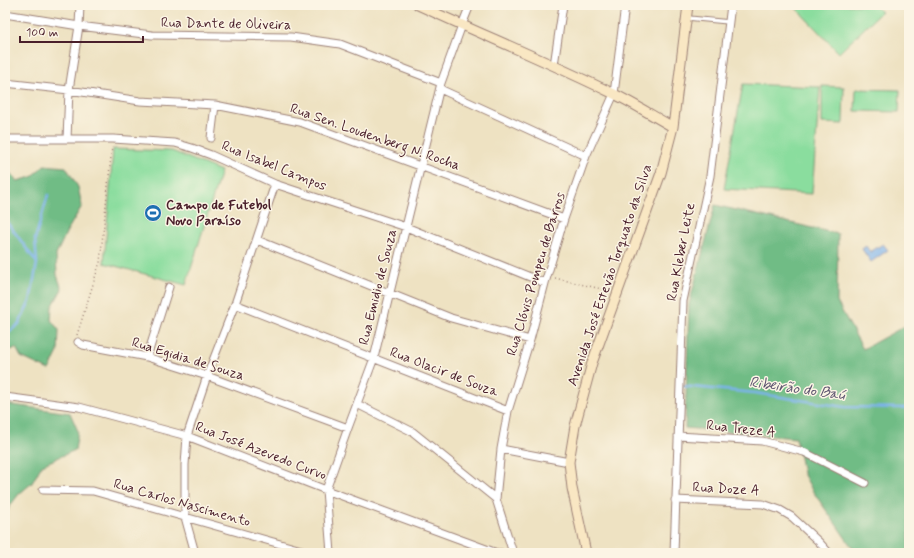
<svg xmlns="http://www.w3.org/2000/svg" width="914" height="558" viewBox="0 0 914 558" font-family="Mynerve,sans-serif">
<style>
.green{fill:#8add9e;stroke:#6a7e64}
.forest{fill:#6fbc85;stroke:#5c6e58}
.water{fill:#7db3ec;stroke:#64698c}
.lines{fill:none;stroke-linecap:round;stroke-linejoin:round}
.stream{stroke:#7db3ec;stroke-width:2.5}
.lane-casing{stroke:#9c8076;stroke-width:5.5}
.street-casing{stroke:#9c8076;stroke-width:9}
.secondary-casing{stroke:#9c8076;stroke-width:11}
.path{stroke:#9c8076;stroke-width:1.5;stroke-dasharray:1 3;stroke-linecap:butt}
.lane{stroke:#fff;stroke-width:3.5}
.street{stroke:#fff;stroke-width:7}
.secondary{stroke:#f9e7c3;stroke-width:9}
.labels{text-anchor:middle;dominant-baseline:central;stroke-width:3;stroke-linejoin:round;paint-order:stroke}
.street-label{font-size:14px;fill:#4a1f2b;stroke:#fcf5e5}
.poi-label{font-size:14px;font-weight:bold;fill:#4a1f2b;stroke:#fcf5e5;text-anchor:start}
.water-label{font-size:15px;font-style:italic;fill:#5c536f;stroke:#fcf5e5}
</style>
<rect width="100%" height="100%" fill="#fcf5e5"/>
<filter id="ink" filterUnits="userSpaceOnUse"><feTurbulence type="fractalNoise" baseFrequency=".025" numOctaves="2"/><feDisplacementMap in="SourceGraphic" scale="8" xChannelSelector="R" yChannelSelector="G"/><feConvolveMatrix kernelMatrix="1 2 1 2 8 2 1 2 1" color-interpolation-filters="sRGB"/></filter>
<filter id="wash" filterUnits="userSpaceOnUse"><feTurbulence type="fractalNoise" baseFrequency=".012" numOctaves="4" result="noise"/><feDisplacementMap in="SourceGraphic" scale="16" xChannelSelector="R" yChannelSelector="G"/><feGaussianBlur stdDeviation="0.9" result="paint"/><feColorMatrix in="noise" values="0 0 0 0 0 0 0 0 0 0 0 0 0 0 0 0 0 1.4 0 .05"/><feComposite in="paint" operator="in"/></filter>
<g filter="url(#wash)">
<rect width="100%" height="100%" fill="#eee2c2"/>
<path class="green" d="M793 5H874L881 12 839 53Z
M743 84 820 87 812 194 724 189Z
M822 86 844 87 843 124 822 123Z
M856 89 900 90 899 112 855 111Z
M113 149 172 151 221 171 186 285 104 263Z"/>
<path class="forest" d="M44 165 66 167 78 187 82 206 67 231 56 255 57 275 62 289 52 307 51 320 59 330 58 352 49 370 21 357 16 348 5 352V263L7 262 5 260V167L17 181 32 177Z
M715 205 838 234 837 302 863 349 903 327 909 329V553H856L812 490 803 473 796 438 685 428 689 304Z
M5 404 70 413 78 431 75 450 42 465 32 483 19 494 9 507 5 521Z"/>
<path class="water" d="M883 244 888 250 871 262 862 249 866 246 870 252Z"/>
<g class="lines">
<path class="stream" d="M5 220 16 234 37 263
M5 335 19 324 30 301 37 263 35 239 48 195
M682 386 755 393 845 407 908 408 909 409"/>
</g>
</g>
<g filter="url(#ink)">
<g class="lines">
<g class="lane-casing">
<path id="lane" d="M688 18 729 22"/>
</g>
<g class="street-casing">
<path id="street" d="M5 14 79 26 152 35 291 37 340 44 441 83
M554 65 563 5
M5 83 69 90 140 101 215 105 300 122 564 219
M440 89 586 156
M211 138 215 105
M5 139H113L175 143 192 148 211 155 275 184 406 227 545 283
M67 139 69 90 79 26 80 5
M257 240 451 318 530 340
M235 304 508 411
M78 342 83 345 147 357 207 376 348 428
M147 357 169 287
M5 397 79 407 187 436 326 490 497 553H501
M357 404 413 432 496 499
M678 436 762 441 804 452 865 483
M501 449 569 462
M43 490 93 491 312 553
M675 500 763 504 780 510 792 517 819 542 829 553
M195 553 185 517V465L187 436 207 376 235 304 275 184
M331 553 326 490 348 428 374 358 441 83 462 25 470 5
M513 553 496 499 501 449 508 411 530 340 545 283 564 219 586 156 614 94 625 5
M674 553 683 301 710 176 731 5"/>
</g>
<g class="secondary-casing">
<path id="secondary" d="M418 5C483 35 549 62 612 93 633 103 653 116 673 127
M586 553 572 488 569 462 575 426 592 363 661 173 673 127 688 5"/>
</g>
<path class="path" d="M555 278 610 291
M77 335 100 262 112 147"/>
<use href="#lane" class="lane"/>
<use href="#street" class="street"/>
<use href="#secondary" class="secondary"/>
</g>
</g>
<defs>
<g id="stadium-disc" transform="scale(0.9)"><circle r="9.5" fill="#1f6fb2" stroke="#fcf5e5"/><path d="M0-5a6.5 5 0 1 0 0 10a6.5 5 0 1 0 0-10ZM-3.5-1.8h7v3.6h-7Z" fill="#fff"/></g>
</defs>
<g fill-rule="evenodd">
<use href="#stadium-disc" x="153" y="213"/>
</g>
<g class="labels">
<g class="street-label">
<text transform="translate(226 24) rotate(1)">Rua Dante de Oliveira</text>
<text transform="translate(375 137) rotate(19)">Rua Sen. Loudenberg N. Rocha</text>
<text transform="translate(274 166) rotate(22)">Rua Isabel Campos</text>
<text transform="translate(681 252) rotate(-79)">Rua Kleber Leite</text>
<text transform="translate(536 274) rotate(-73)">Rua Clóvis Pompeu de Barros</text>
<text transform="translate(610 275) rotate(-71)">Avenida José Estevão Torquato da Silva</text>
<text transform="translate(378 287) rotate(-76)">Rua Emidio de Souza</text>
<text transform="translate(188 359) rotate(17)">Rua Egidia de Souza</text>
<text transform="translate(444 372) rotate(21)">Rua Olacir de Souza</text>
<text transform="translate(741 429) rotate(6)">Rua Treze A</text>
<text transform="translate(261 451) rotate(21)">Rua José Azevedo Curvo</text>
<text transform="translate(726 489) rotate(3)">Rua Doze A</text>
<text transform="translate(182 503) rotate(16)">Rua Carlos Nascimento</text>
</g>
<g class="poi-label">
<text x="166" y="205">Campo de Futebol<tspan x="166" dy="16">Novo Paraíso</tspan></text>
</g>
<g class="water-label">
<text transform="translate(797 389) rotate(8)">Ribeirão do Baú</text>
</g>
</g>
<rect width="914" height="558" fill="none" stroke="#fcf5e5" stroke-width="20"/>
<path d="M20 36v6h123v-6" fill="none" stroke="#4a1f2b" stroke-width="2"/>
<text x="26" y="36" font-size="12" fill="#4a1f2b" stroke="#fcf5e5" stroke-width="3" paint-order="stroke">100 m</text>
</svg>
